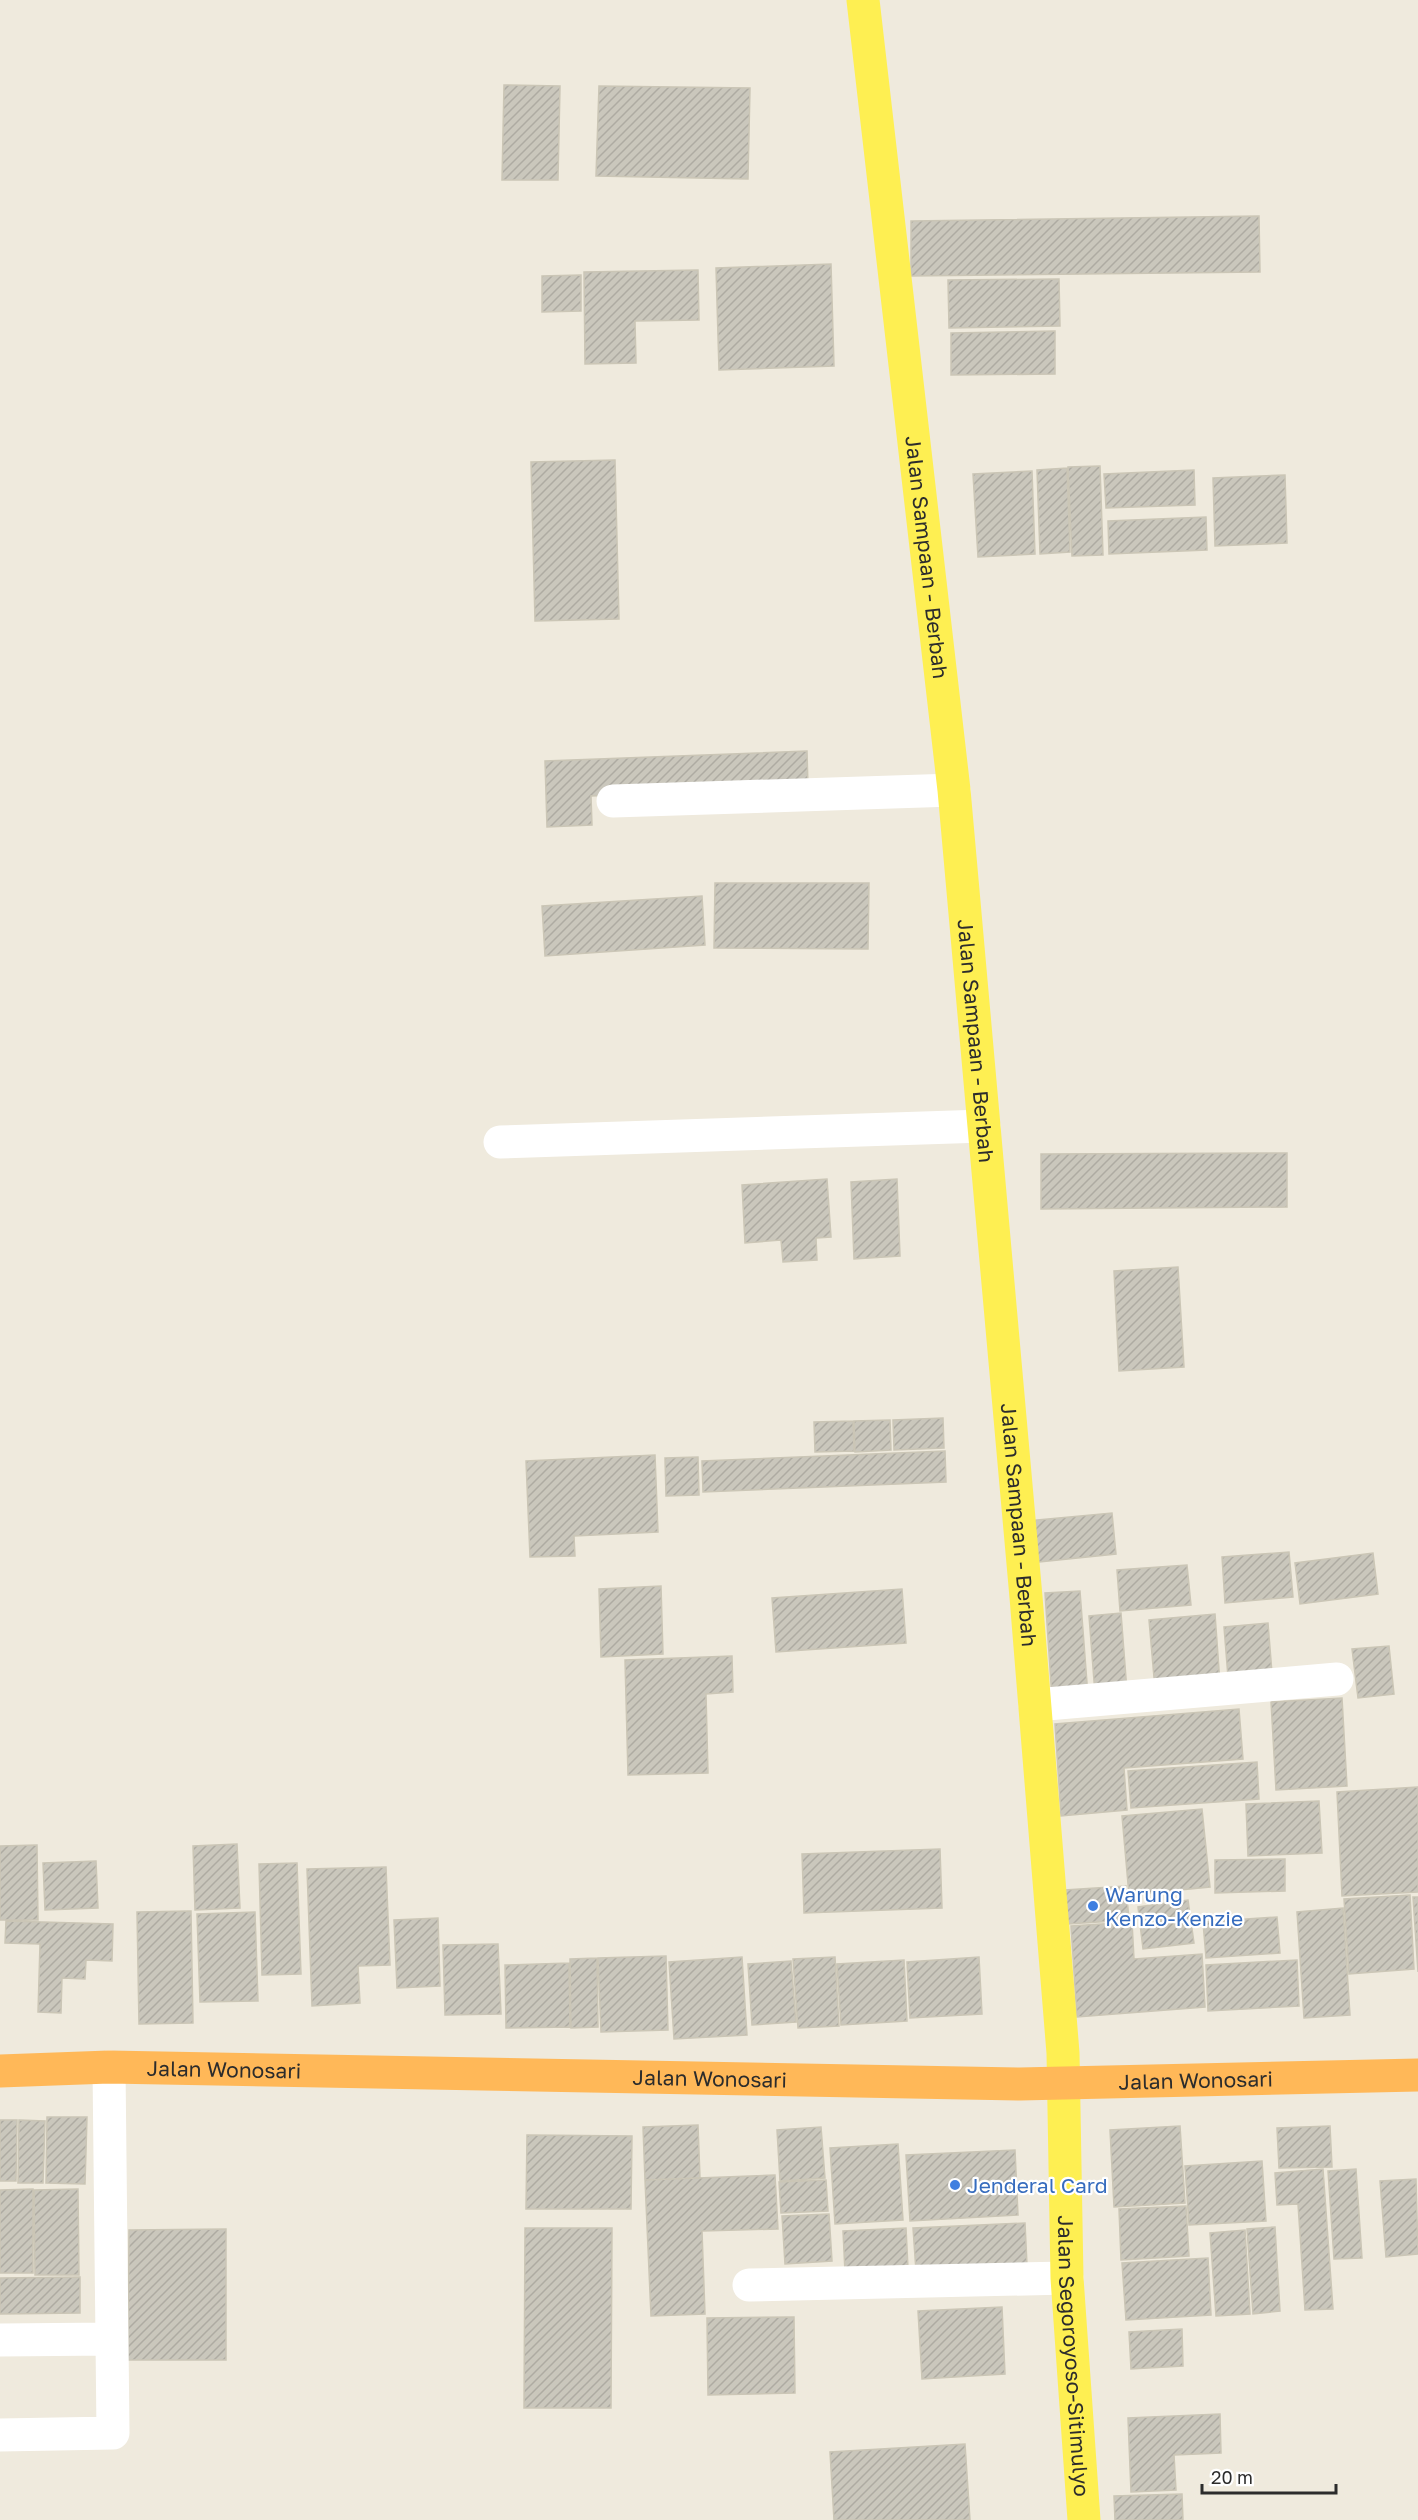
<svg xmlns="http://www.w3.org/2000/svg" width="1418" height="2520" viewBox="0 0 1418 2520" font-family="'Golos Text',sans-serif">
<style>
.building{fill:url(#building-hatch);stroke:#cbc6b6;stroke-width:1.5}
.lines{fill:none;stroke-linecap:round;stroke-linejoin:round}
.minor{stroke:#fff;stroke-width:33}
.major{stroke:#feef52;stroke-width:33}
.highway{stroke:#ffb858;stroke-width:33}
.shop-dot{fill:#3f7fe0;stroke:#fff;stroke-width:2}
.labels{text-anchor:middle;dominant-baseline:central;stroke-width:4.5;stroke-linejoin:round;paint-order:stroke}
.street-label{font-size:21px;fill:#2c2c2c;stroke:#fff}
.shop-label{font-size:21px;fill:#366cbe;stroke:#fff;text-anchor:start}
</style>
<defs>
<pattern id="building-hatch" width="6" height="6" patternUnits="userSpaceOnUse" patternTransform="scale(1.5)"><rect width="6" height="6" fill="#cac7bc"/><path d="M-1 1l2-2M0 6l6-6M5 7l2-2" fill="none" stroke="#aeaba2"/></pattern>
</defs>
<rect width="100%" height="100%" fill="#efeadd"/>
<path class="building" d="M504 85 560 86 558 180H502Z
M599 86 750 88 748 179 596 176Z
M1259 216 1260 272 911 276V221Z
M831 264 834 366 719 370 716 268Z
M698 270 699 320 635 321 636 363 585 364 584 272Z
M581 275V311L542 312V276Z
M1059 279 1060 326 949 328 948 280Z
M1055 331V374L951 375V333Z
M615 460 619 619 535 621 531 462Z
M1100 466 1103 555 1072 556 1068 467Z
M1067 468 1070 552 1040 554 1037 470Z
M1194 470 1195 505 1106 508 1104 474Z
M1032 471 1035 554 978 557 973 474Z
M1285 475 1287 543 1215 546 1213 478Z
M1206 517 1207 550 1109 554 1108 521Z
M807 751 808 787 591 796 592 825 547 827 545 761Z
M715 883H869L868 949 714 948Z
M702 896 705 945 545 956 542 906Z
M1287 1153V1207L1041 1209V1154Z
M827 1179 831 1237 816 1238 817 1260 783 1262 781 1240 745 1243 742 1185Z
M897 1179 900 1256 854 1259 851 1182Z
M1178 1267 1184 1367 1119 1371 1114 1271Z
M943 1418 944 1448 894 1450 893 1420Z
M890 1420 891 1450 855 1452 854 1421Z
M853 1421 854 1451 815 1452 814 1422Z
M945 1451 946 1482 703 1492 702 1461Z
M655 1455 658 1532 574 1536 575 1556 530 1557 526 1461Z
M698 1457 699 1495 666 1496 665 1458Z
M1112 1513 1116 1554 1030 1563 1027 1521Z
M1289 1552 1293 1597 1225 1603 1222 1557Z
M1373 1553 1378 1594 1300 1604 1295 1563Z
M1187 1565 1191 1605 1120 1611 1117 1570Z
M661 1586 663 1654 601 1657 599 1589Z
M902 1589 906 1643 776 1652 772 1598Z
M1080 1591 1088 1696 1052 1699 1045 1593Z
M1121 1613 1127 1691 1095 1694 1089 1616Z
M1215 1614 1220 1683 1155 1689 1149 1620Z
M1268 1623 1272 1673 1228 1677 1224 1627Z
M1389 1646 1394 1694 1358 1698 1352 1649Z
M732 1656 733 1692 706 1694 708 1773 628 1775 625 1660Z
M1342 1698 1347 1786 1276 1790 1271 1702Z
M1239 1709 1243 1759 1124 1768 1127 1810 1061 1816 1055 1724Z
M1257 1762 1259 1799 1131 1808 1128 1771Z
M1418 1787V1892L1342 1896 1337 1792Z
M1319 1801 1322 1853 1248 1856 1246 1804Z
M1202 1809 1210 1887 1129 1895 1122 1816Z
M237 1844 240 1908 195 1910 193 1846Z
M37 1845 38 1920H0V1846Z
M940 1849 942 1908 804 1913 802 1854Z
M1285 1859V1891L1215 1893V1860Z
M96 1861 98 1908 45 1910 43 1863Z
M297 1863 301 1974 262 1975 259 1864Z
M386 1867 390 1965 358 1966 360 2003 312 2006 307 1869Z
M1126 1886 1129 1920 1068 1924 1065 1890Z
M1410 1895 1414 1969 1349 1974 1344 1899Z
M1413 1897H1418V1972Z
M1188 1900 1194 1943 1143 1949 1138 1907Z
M1343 1908 1350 2015 1304 2018 1297 1912Z
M191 1911 193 2023 139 2024 137 1912Z
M255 1912 258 2001 200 2002 197 1914Z
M1277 1917 1280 1953 1206 1958 1203 1922Z
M438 1918 440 1986 397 1988 394 1920Z
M6 1921 113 1924 112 1961 86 1960 85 1979 62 1978 61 2013 38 2012 40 1944 5 1943Z
M1132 1922 1134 1959 1202 1954 1205 2007 1077 2017 1071 1926Z
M498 1944 501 2014 445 2015 443 1945Z
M666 1956 668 2030 601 2032 598 1958Z
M742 1957 747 2035 674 2039 669 1962Z
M835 1957 839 2026 798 2028 793 1959Z
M979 1957 982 2014 910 2018 907 1962Z
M597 1958 598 2027 571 2028 570 1959Z
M904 1960 907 2021 841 2025 837 1964Z
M1297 1960 1299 2006 1208 2011 1206 1965Z
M791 1961 796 2022 752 2025 748 1964Z
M569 1963 570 2027 506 2028 505 1965Z
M47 2117H87L85 2184 46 2183Z
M0 2120H17L16 2181H0Z
M19 2120 45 2121 43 2183H18Z
M698 2125 700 2178 645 2180 643 2127Z
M1180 2126 1185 2203 1114 2207 1110 2130Z
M1330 2126 1332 2167 1279 2168 1277 2128Z
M821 2127 825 2178 780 2181 777 2130Z
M527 2135 632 2136 631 2209H526Z
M898 2144 903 2220 835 2224 830 2148Z
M1015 2150 1018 2215 910 2221 906 2155Z
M1262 2161 1266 2221 1189 2225 1185 2166Z
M1323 2169 1333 2309 1305 2310 1298 2204 1277 2205 1275 2173Z
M1356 2169 1362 2258 1334 2259 1328 2171Z
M775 2175 778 2229 702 2231 705 2314 651 2316 645 2180Z
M1416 2179 1418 2254 1386 2257 1380 2181Z
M826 2180 828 2211 781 2213 779 2182Z
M33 2189V2273H0V2190Z
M78 2189 79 2275H35L34 2190Z
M1186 2206 1189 2256 1121 2260 1119 2209Z
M829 2214 832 2261 785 2264 782 2216Z
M1025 2223 1027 2265 916 2271 913 2228Z
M1275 2227 1280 2311 1253 2314 1247 2229Z
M525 2228H612L611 2408H524Z
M906 2228 908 2268 845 2272 843 2231Z
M226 2229V2360H128L129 2230Z
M1245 2230 1250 2314 1216 2316 1210 2233Z
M1208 2258 1211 2315 1126 2320 1122 2263Z
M80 2277V2313L0 2314V2278Z
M1002 2307 1005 2374 922 2379 918 2311Z
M794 2317 795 2393 708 2395 707 2318Z
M1182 2329 1183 2366 1131 2369 1129 2332Z
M1220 2414 1221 2453 1174 2455 1176 2490 1131 2492 1128 2418Z
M965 2444 970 2520H834L830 2452Z
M1182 2494 1183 2520H1115L1114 2496Z"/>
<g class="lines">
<path class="minor" d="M613 801 954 790
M500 1142 984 1126
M1035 1705 1337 1679
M749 2285 1067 2278
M0 2340 111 2339
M0 2435 113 2433 109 2067"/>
<path class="major" id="s1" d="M863 0 954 790 1026 1597 1063 2053 1067 2278 1084 2520"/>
<path class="highway" id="s2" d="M0 2071 109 2067 1020 2084 1418 2075"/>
</g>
<g class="shop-dot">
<circle cx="1093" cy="1906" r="6"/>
<circle cx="955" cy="2185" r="6"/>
</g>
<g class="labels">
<g class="street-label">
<text stroke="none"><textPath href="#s1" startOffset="561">Jalan Sampaan - Berbah</textPath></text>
<text stroke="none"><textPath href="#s1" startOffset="1047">Jalan Sampaan - Berbah</textPath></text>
<text stroke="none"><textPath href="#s1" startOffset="1533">Jalan Sampaan - Berbah</textPath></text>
<text stroke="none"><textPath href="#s2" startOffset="224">Jalan Wonosari</textPath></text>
<text stroke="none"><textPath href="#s2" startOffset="710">Jalan Wonosari</textPath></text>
<text stroke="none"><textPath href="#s2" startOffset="1196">Jalan Wonosari</textPath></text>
<text stroke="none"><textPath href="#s1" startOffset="2366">Jalan Segoroyoso-Sitimulyo</textPath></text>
</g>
<g class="shop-label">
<text x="1105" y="1894">Warung<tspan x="1105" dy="24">Kenzo-Kenzie</tspan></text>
<text x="967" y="2185">Jenderal Card</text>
</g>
</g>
<path d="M1202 2484v9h134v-9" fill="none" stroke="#2c2c2c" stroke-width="3"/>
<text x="1211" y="2484" font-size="18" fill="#2c2c2c" stroke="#ffffff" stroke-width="4.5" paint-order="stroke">20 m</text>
</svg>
